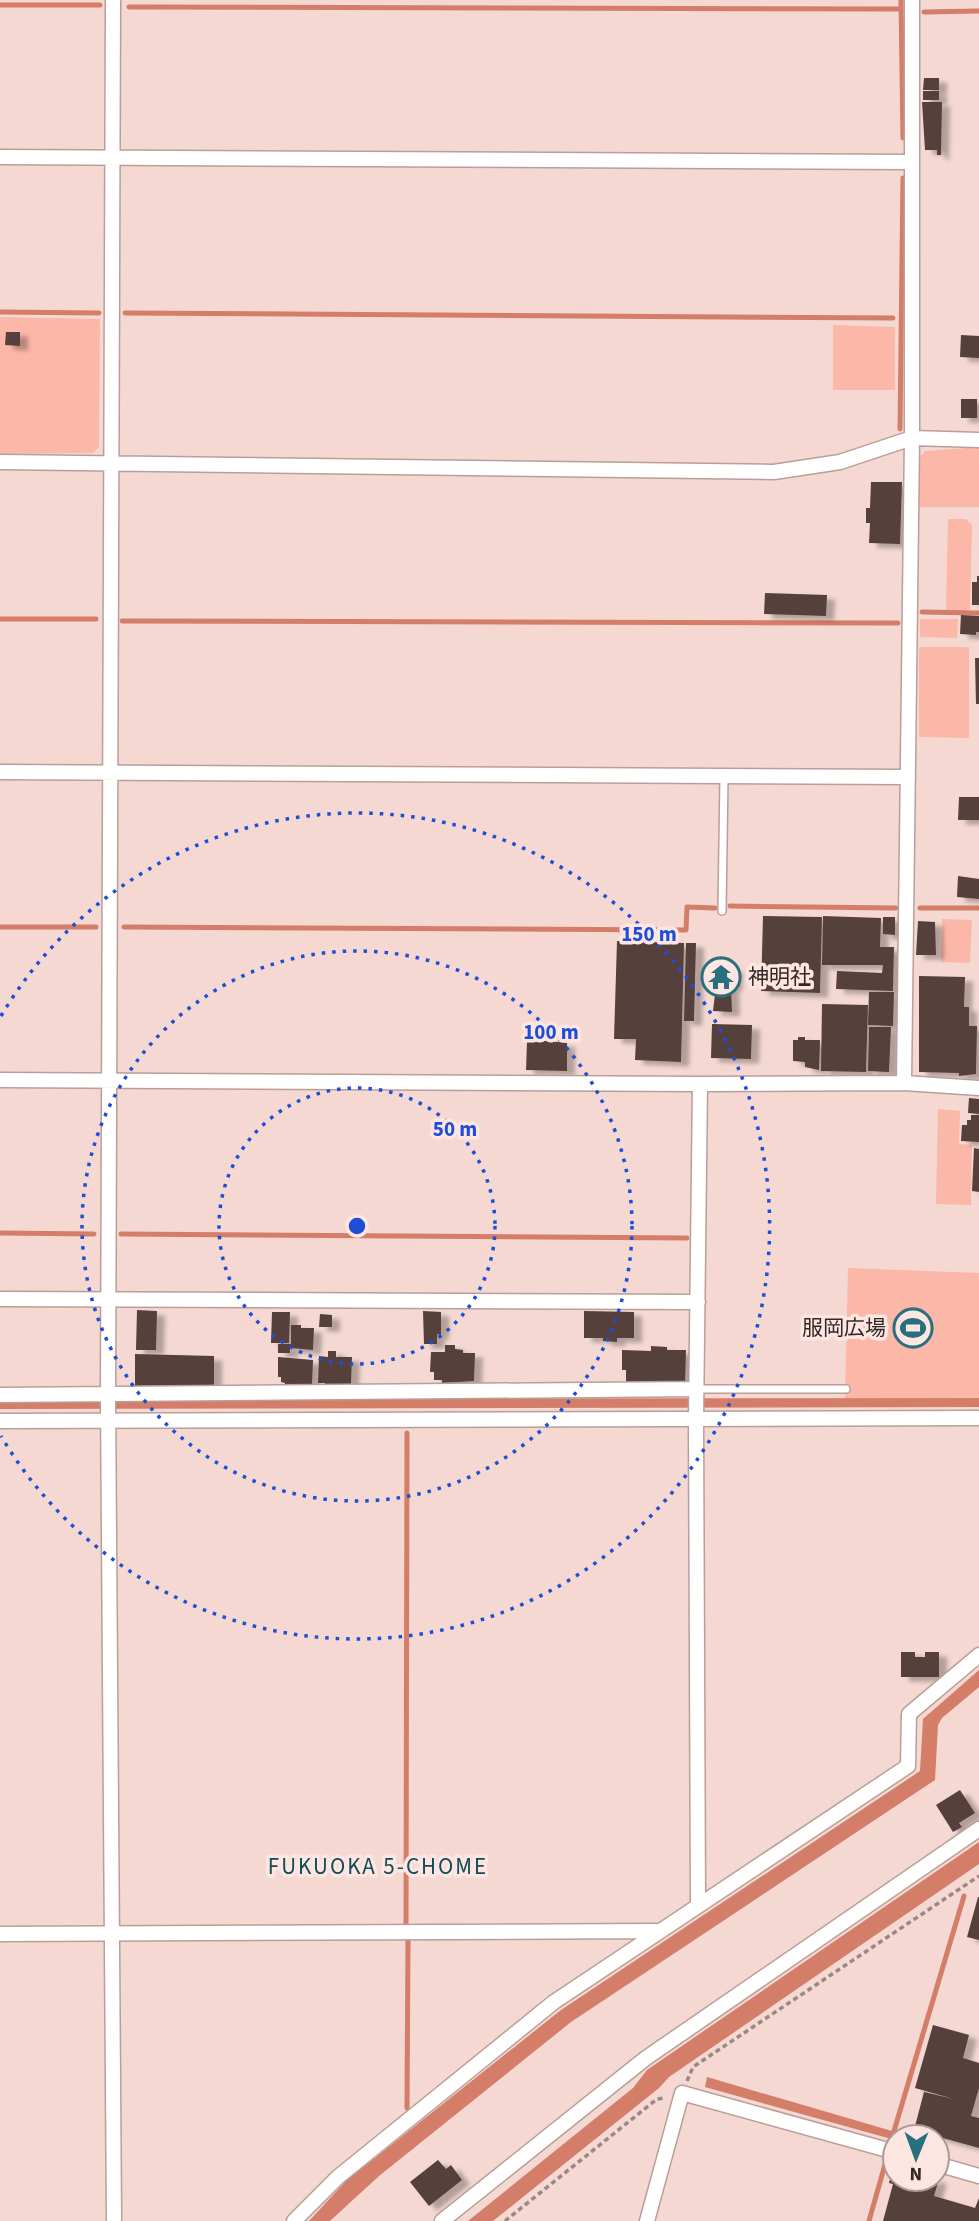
<svg xmlns="http://www.w3.org/2000/svg" width="979" height="2221" viewBox="0 0 979 2221" font-family="'Source Sans 3','Noto Sans JP',sans-serif">
<style>
.green{fill:#fbb7a7}
.water{fill:#d47d69}
.lines{fill:none;stroke-linecap:round;stroke-linejoin:round}
.stream{stroke:#d47d69;stroke-width:5}
.building{fill:#563f3a;filter:url(#shadow)}
.service-casing{stroke:#b99f99;stroke-width:10}
.minor-casing{stroke:#b99f99;stroke-width:17}
.path{stroke:#9c8883;stroke-width:3.5;stroke-dasharray:5 3.5;stroke-linecap:butt}
.service{stroke:#fff;stroke-width:7}
.minor{stroke:#fff;stroke-width:14}
.ring{fill:none;stroke:#1d4ed8;stroke-width:3.5;stroke-dasharray:3.5 7}
.labels{text-anchor:middle;dominant-baseline:central;stroke-width:7;stroke-linejoin:round;paint-order:stroke}
.poi-label{font-size:21px;fill:#312724;stroke:#fde6e1;text-anchor:start}
.neighbourhood-label{font-size:23px;letter-spacing:2px;fill:#114b56;stroke:#fde6e1}
.centre{fill:#1d4ed8;stroke:#fde6e1;stroke-width:3.5}
.ring-label{font-size:21px;text-anchor:middle;font-weight:bold;fill:#1d4ed8;stroke:#fde6e1;stroke-width:7;stroke-linejoin:round;paint-order:stroke}
</style>
<defs>
<filter id="shadow"><feDropShadow dx="8" dy="4.5" stdDeviation="2" flood-color="#0004"/></filter>
</defs>
<rect width="100%" height="100%" fill="#f4d8d1"/>
<path class="green" d="M0 317 100 319 99 447 93 453 0 454Z
M833 325 895 327V390H833Z
M979 447V507H918L919 458 925 451Z
M948 519H966L972 525 970 610H946Z
M920 619H958L957 638 920 637Z
M919 647H969V738L919 737Z
M942 919 972 920 970 963 941 962Z
M938 1109 960 1111 959 1144 972 1145 971 1205 936 1204Z
M848 1268 979 1273V1398H845Z"/>
<path class="water" d="M979 1398V1407L0 1409V1399Z
M979 1670V1687L942 1718 938 1725 935 1780 571 2022 379 2176 330 2221H309L346 2181 561 2010 920 1771 923 1719Z
M979 1842V1864L669 2077 659 2088 493 2221H468L633 2088 647 2070Z
M707 2077 892 2131 914 2137H895V2140L705 2087Z"/>
<g class="lines">
<path class="stream" d="M901 0 903 138
M0 5H100
M129 7 901 9
M924 12 979 11
M0 312 99 313
M125 313 893 318
M900 429 903 178
M922 612 979 613
M0 619H96
M122 621 898 623
M730 906 896 908
M920 908H979
M0 927H96
M124 927 686 930 687 907 715 908
M0 1233 94 1234
M121 1234 687 1238
M406 1925 407 1433
M407 2108 408 1940
M894 2131 964 1896
M869 2221 886 2161"/>
</g>
<path class="building" d="M924 78H939V90H923Z
M923 91H939V100H923Z
M922 102H942L941 155H937V150H925Z
M6 332H20V346L5 345Z
M961 335 979 336V358L960 357Z
M961 399H977V418H961Z
M871 482H902L900 544 869 543 870 523H866V508H870Z
M977 576H979V605H972V582H977Z
M765 593 827 595 826 616 764 614Z
M961 615 979 616V632H976V635L960 634Z
M975 658H979V704H976Z
M959 797H979V820H958Z
M958 876 979 879V899L957 897Z
M763 916 822 917 820 993 761 991Z
M823 916 881 918 880 947H894L893 991 836 989 837 971 882 973 883 965H822Z
M883 917H895V935L883 934Z
M918 921 935 922 936 955H916Z
M617 941 684 943 681 1062 635 1060 636 1039H614Z
M686 943H696L694 1021H684Z
M713 968H735L734 987H731L732 1012 713 1011 716 986H712Z
M919 976 965 977 964 1007H969V1026H977L976 1074 959 1076V1073L919 1072Z
M869 992H894L893 1026 868 1025Z
M822 1004 868 1005 866 1072 821 1071Z
M712 1024 752 1025 751 1059 711 1058Z
M869 1027H891L889 1072 868 1071Z
M798 1037H805V1040H820L819 1070 805 1067V1062L793 1061V1040H798Z
M537 1040 567 1043V1071L526 1070 527 1042H537Z
M969 1098 979 1099V1114L968 1113Z
M971 1115H979V1142L961 1141 962 1125H967V1120H971Z
M974 1148 979 1149V1192L972 1191Z
M137 1310 157 1311 156 1350H136Z
M423 1311 441 1312V1335L437 1334V1344H424Z
M584 1311 634 1312V1338H617V1342L603 1341V1338H584Z
M272 1312H290L289 1343H271Z
M320 1314 332 1315V1327H319Z
M291 1325H301V1328H314L313 1350 290 1348V1353H278V1344H291Z
M445 1345H455V1349L463 1350V1353H475L474 1381 442 1383V1380H434V1372H430L431 1352H445Z
M651 1346 667 1347V1350H686L685 1385 626 1383V1370H622V1350L651 1351Z
M328 1351H336V1357H352L351 1384H337V1389L325 1388V1383H318L319 1356 328 1357Z
M135 1354 214 1356V1385H198V1387H135Z
M278 1357 313 1360 312 1386 285 1385V1383L281 1382V1377H278Z
M901 1652H915V1657H925V1652H939V1677H901Z
M960 1790 975 1813 959 1823 962 1827 953 1832 936 1805Z
M978 1897H979V1940L967 1937Z
M933 2025 969 2035 963 2058 979 2063V2088L971 2116 979 2118V2148L914 2130 924 2092 954 2099 915 2088Z
M438 2160 446 2169 451 2165 462 2180 429 2206 410 2182Z
M893 2168 895 2169V2179H903L901 2187 905 2179H939L934 2196 975 2208 979 2198V2221H883L893 2184 889 2183Z"/>
<g class="lines">
<g class="service-casing">
<path id="service" d="M722 911 724 776
M697 1389H846"/>
</g>
<g class="minor-casing">
<path id="minor" d="M113 0 108 1398 114 2221
M0 157 911 162
M0 462 774 472 840 462 912 438 979 440
M0 772 908 777
M0 1080 700 1084 904 1083 979 1088
M904 1083 912 438V0
M0 1299 698 1302
M0 1395 697 1389
M0 1421 979 1418
M698 1906 696 1419 700 1084
M0 1934 657 1931
M937 2164 979 2176
M294 2221 338 2177 554 2002 908 1766 909 1714 979 1655
M442 2221 646 2058 979 1829
M647 2221 682 2093 895 2152"/>
</g>
<path class="path" d="M687 2081 693 2067 979 1876
M505 2221 657 2099 664 2098"/>
<use href="#service" class="service"/>
<use href="#minor" class="minor"/>
</g>
<g class="ring">
<circle cx="357" cy="1226" r="138"/>
<circle cx="357" cy="1226" r="275"/>
<path d="M1 1016A413 413 0 1 1 1 1436"/>
</g>
<defs>
<g id="temple-ring" transform="scale(2.0125)"><circle r="9.5" fill="#fde6e1" stroke="#296f7d" stroke-width="1.5"/><path d="M0-6L5-2H3V0L6.5 2.5H4V6H1.5V3h-3V6H-4V2.5H-6.5L-3 0V-2H-5Z" fill="#296f7d"/></g>
<g id="stadium-ring" transform="scale(2.0125)"><circle r="9.5" fill="#fde6e1" stroke="#296f7d" stroke-width="1.5"/><path d="M0-5a6.5 5 0 1 0 0 10a6.5 5 0 1 0 0-10ZM-3.5-1.8h7v3.6h-7Z" fill="#296f7d"/></g>
</defs>
<g fill-rule="evenodd">
<use href="#temple-ring" x="721" y="977"/>
<use href="#stadium-ring" x="913" y="1328"/>
</g>
<g class="labels">
<g class="poi-label">
<text x="748" y="977">神明社</text>
<text x="886" y="1328" text-anchor="end">服岡広場</text>
</g>
<g class="neighbourhood-label">
<text x="378" y="1866">FUKUOKA 5-CHOME</text>
</g>
</g>
<circle cx="357" cy="1226" r="10" class="centre"/>
<g class="ring-label">
<text x="649" y="941">150 m</text>
<text x="551" y="1039">100 m</text>
<text x="455" y="1136">50 m</text>
</g>
<g transform="translate(916 2158) rotate(181)"><circle r="33" fill="#fde6e1" stroke="#ab9a95" stroke-width="2"/>
<path d="M0-5L12 26L0 18L-12 26Z" fill="#296f7d"/>
<text y="-10" font-size="19" font-weight="bold" text-anchor="middle" fill="#312724">N</text>
</g>
</svg>
